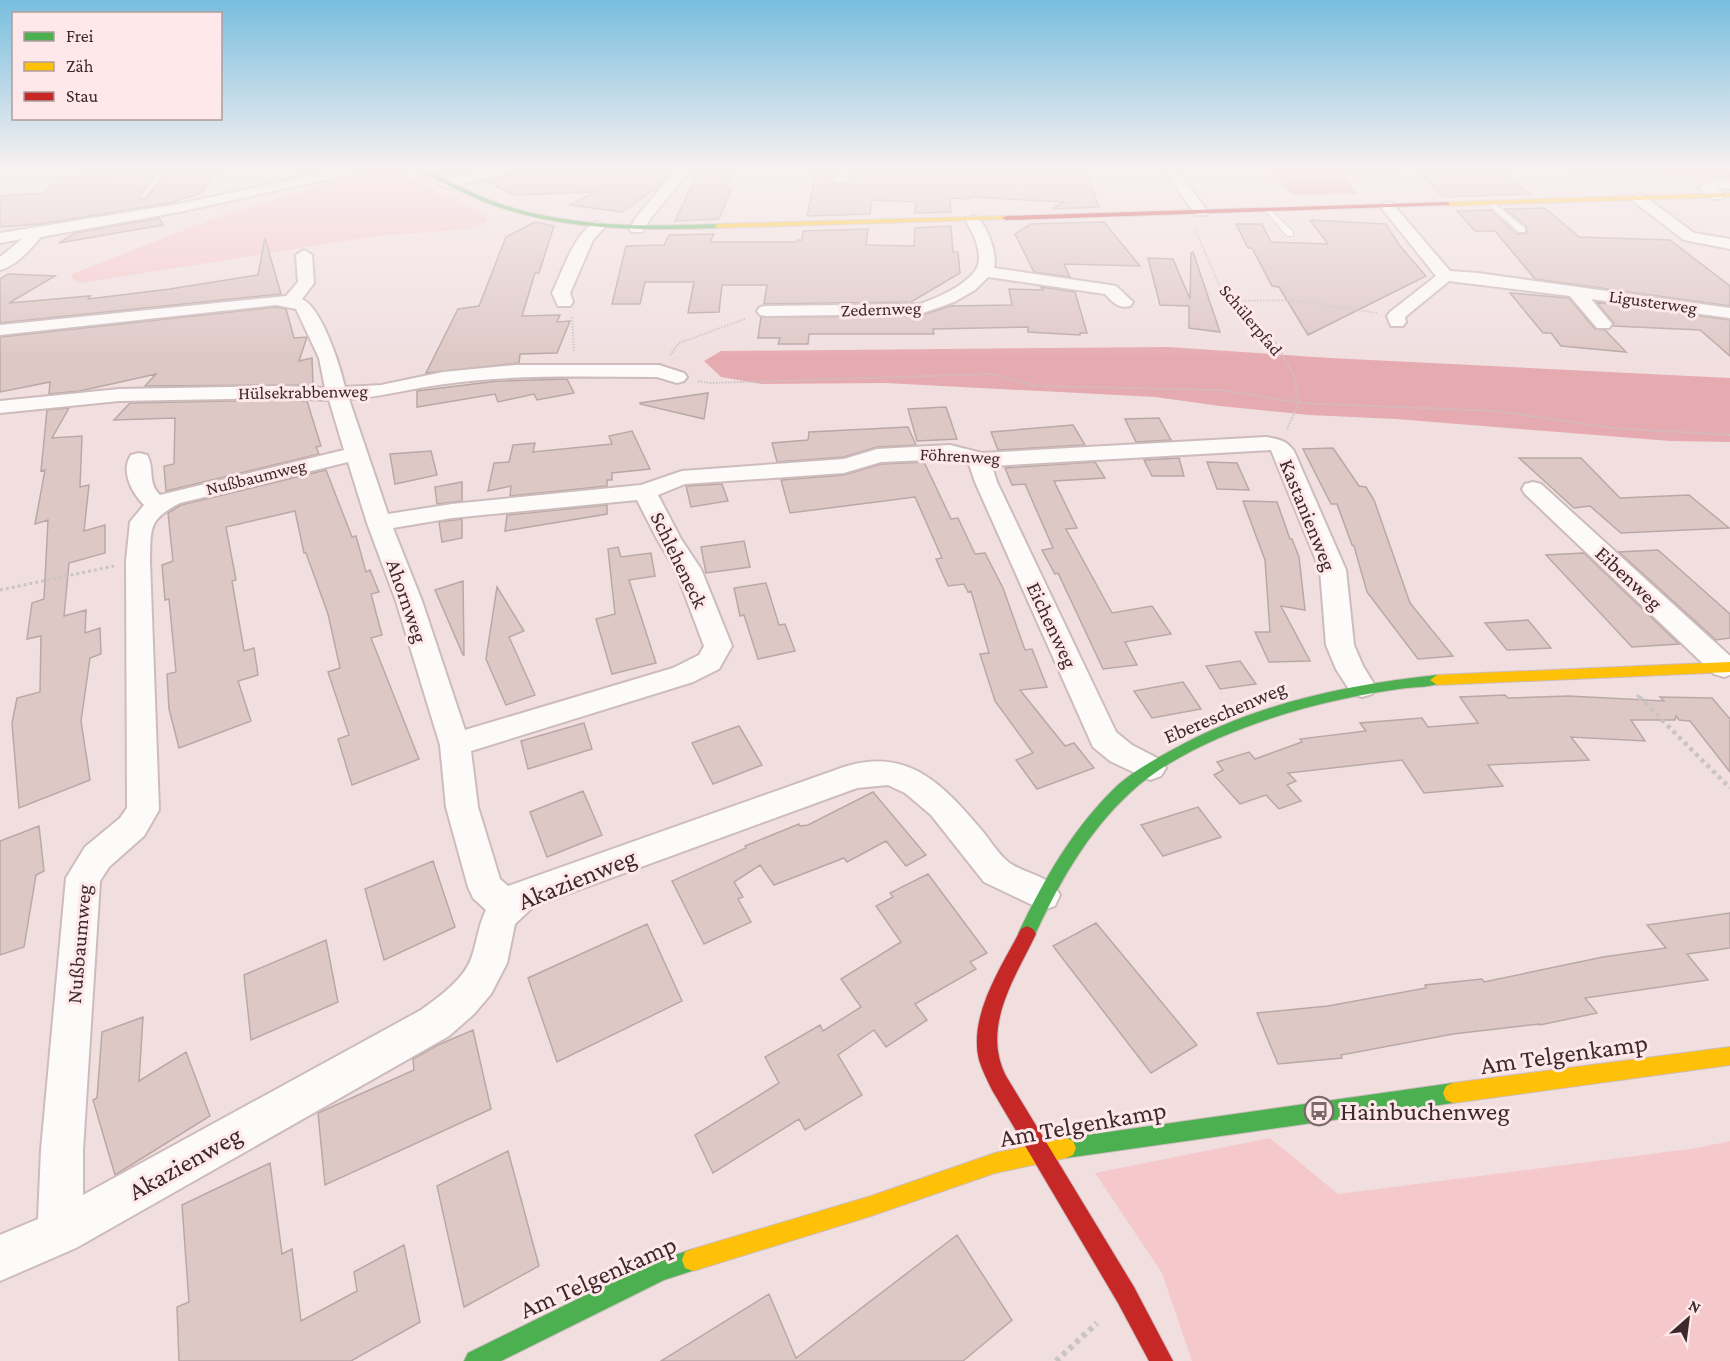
<svg xmlns="http://www.w3.org/2000/svg" width="1730" height="1361" viewBox="0 0 1730 1361" font-family="'Crimson Pro',serif">
<style>
.green{fill:#f5c8cb}
.forest{fill:#e6abb0}
.building{fill:#dec8c6;stroke:#b9a8a6;stroke-width:1.5}
.lines{fill:none;stroke-linecap:round;stroke-linejoin:round}
.lane-casing{stroke:#cebcbd;stroke-width:2}
.street-casing{stroke:#cebcbd;stroke-width:4}
.fast-casing{stroke:#cebcbd;stroke-width:2}
.slow-casing{stroke:#cebcbd;stroke-width:2}
.jam-casing{stroke:#cebcbd;stroke-width:2}
.path-far3{stroke:#cbc4c4;stroke-width:2;stroke-dasharray:1.5 1.5;stroke-linecap:butt}
.path-far2{stroke:#cbc4c4;stroke-width:3;stroke-dasharray:3 3;stroke-linecap:butt}
.path-far1{stroke:#cbc4c4;stroke-width:4.5;stroke-dasharray:4 4;stroke-linecap:butt}
.path{stroke:#cbc4c4;stroke-width:6;stroke-dasharray:4.5 4.5;stroke-linecap:butt}
.lane{fill:#fdfafa;fill-rule:evenodd}
.street{fill:#fdfafa;fill-rule:evenodd}
.fast{fill:#4caf50;fill-rule:evenodd}
.slow{fill:#ffc107;fill-rule:evenodd}
.jam{fill:#c62828;fill-rule:evenodd}
.labels{text-anchor:middle;dominant-baseline:central;stroke-width:6;stroke-linejoin:round;paint-order:stroke}
.far-street-label{font-size:18px;fill:#3d292b;stroke:#fee8e9}
.street-label{font-size:21px;fill:#3d292b;stroke:#fee8e9}
.near-street-label{font-size:26px;fill:#3d292b;stroke:#fee8e9}
.near-poi-label{font-size:26px;fill:#3d292b;stroke:#fee8e9;text-anchor:start}
</style>
<rect width="100%" height="100%" fill="#f1dfe0"/>
<path class="green" d="M376 169H399L426 187 478 211 488 219 482 225 469 229 377 236 80 283 73 280 72 274 223 215Z
M1270 1138 1338 1194 1697 1148 1730 1141V1361H1192L1162 1273 1095 1173Z"/>
<path class="forest" d="M1269 169H1479L1338 172 1358 194 1292 195Z
M1544 169H1730V178L1560 170Z
M1168 347 1330 358 1730 378V442L1670 441 1396 419 1309 415 1220 406 1155 397 885 383 762 384 721 377 704 361 721 351Z"/>
<path class="building" d="M219 169 201 193 170 203 40 224 0 227V196L45 193 58 179 155 173 139 196 140 199H145L167 173Z
M516 169H674L659 186 622 212 570 205 595 192 515 195 486 181 513 174Z
M817 169H840L831 179 835 184H847L859 169 912 171V169L1086 171 1099 207 1053 209 1064 202 970 197 969 199 950 198 951 212 915 213 916 202 872 200 870 214 807 216Z
M699 170 734 171 725 187 732 188 719 219 675 221Z
M1446 175H1506L1529 194 1443 197 1424 176Z
M1545 208 1579 237 1670 240 1730 286V306L1535 279 1495 231H1475L1457 211 1491 210 1517 234H1525L1527 232 1526 226 1505 209Z
M159 218 163 225 59 243 75 233Z
M1310 220 1386 224 1400 246 1426 276 1308 335 1279 287 1272 286 1252 248H1248L1236 224H1262L1271 242 1328 244Z
M535 222 554 226 539 273H535L522 316 560 315 557 322 570 321 557 353 520 354 519 363 426 373 458 309 479 306 506 237Z
M1104 222 1140 266 1064 264 1070 277 1034 272 1015 234 1031 224Z
M951 226 953 252H958L960 273 911 302 764 304 767 285H722L719 312 688 313 694 282H645L640 304H612L626 246 664 245 669 235 714 234 710 242H797L798 240H802L803 231 868 229 866 245 914 246 915 228Z
M265 238 281 294 0 323V279L8 274 55 276 9 303 90 296 88 299 170 289 258 275Z
M1193 252 1220 332 1189 328V306L1160 305 1148 258 1173 259 1190 299 1191 253Z
M1041 287 1075 292 1087 333H1080V335L1028 332V327L933 329 934 334H809L808 344H778L780 338H758L761 317 920 316 950 306 1012 305 1009 289 1043 290Z
M1510 293 1569 298 1595 329 1605 330 1626 352 1561 346 1551 333H1543Z
M1596 302 1730 320V356L1700 330 1613 326 1614 323Z
M276 307 286 309 294 338 307 337 299 361 312 358 313 385 145 386 156 374 80 391 49 394 50 382 0 392V337Z
M567 379 574 393 537 400 534 394 498 402 495 394 417 407V391L498 381Z
M708 393 704 419 640 404V403Z
M281 400 307 401 321 446 316 447 319 454 166 491 164 466 174 464 175 418 114 420 130 403Z
M946 407 957 439 917 441 908 409Z
M69 408 52 438 82 436 80 487 89 485 84 531 105 525V553L69 563 64 616 86 610 85 633 100 628 101 654 90 658 81 721 90 780 19 808 12 723 17 698 40 692 41 636 27 639 32 603 44 599 48 520 35 524 45 470 41 471 47 410Z
M1159 418 1171 440 1136 442 1125 419Z
M1073 425 1085 445 998 450 991 432Z
M908 427 916 445 877 447 844 457 777 462 772 443 808 440 809 432Z
M632 431 650 469 612 473V480H607V486L510 496 511 486 488 491 494 463 509 462 513 445 535 443 533 452 612 444 609 436Z
M1333 448 1359 486 1366 487 1374 500 1410 603 1453 656 1418 659 1367 592 1354 546 1352 545 1337 504H1331L1303 449Z
M431 451 437 475 395 484 390 454Z
M1179 458 1184 476H1152L1144 460Z
M1519 458H1581L1620 498 1689 495 1729 528 1621 533 1590 506 1574 508Z
M924 462 951 519 958 518 975 554 985 553 1003 588 1025 650 1032 649 1047 687 1020 690 1065 746 1074 743 1094 768 1037 789 1016 760 1033 753 995 701 980 654 989 653 971 591 968 592 964 584 948 586 936 559 942 558 915 497 790 513 781 480 844 475 881 464Z
M1095 462 1105 478 1054 481 1077 528 1066 529 1112 613 1152 606 1171 634 1125 642 1137 665 1103 669 1058 573 1055 574 1042 550 1053 548 1025 484 1012 485 1005 468Z
M1207 462 1237 463 1249 490 1217 489Z
M326 470 352 537 356 536 366 572 370 570 379 592 371 594 382 635 371 638 419 759 352 785 338 739 349 735 328 672 340 668 328 614 306 553H304L295 511 226 527 236 580 232 581 244 651 254 648 258 675 238 681 251 721 179 748 169 709 167 674 176 672 169 599 165 600 162 565 173 561 168 513 181 505Z
M462 482V501L437 504 435 487Z
M722 484 728 501 691 507 686 486Z
M1243 501 1277 502 1290 539H1292L1299 557 1305 610 1281 606 1310 661 1269 662 1255 632H1270L1265 560Z
M607 505V514L505 531 507 515Z
M462 519V538L442 542 439 522Z
M744 541 750 567 706 573 701 547Z
M618 547 621 557 651 553 655 576 629 580 656 663 612 674 596 619 615 614 608 549Z
M1658 550 1730 614V638L1716 640 1619 552Z
M1584 553 1679 644 1632 647 1546 555Z
M463 581 464 655H463L435 590Z
M766 583 779 625 785 624 795 651 758 659 744 615 740 616 734 588Z
M497 587 524 631 509 637 535 695 506 705 486 659Z
M1528 620 1551 648 1507 650 1485 623Z
M1240 661 1256 684 1220 689 1206 666Z
M1183 682 1201 709 1152 718 1134 691Z
M1505 695 1508 698 1568 696 1664 701 1660 697 1712 698 1730 719V772L1690 721 1679 720 1676 716 1675 720H1631L1645 741 1571 737 1589 760 1488 765 1503 786 1424 793 1402 760 1288 773 1296 781 1287 785 1301 801 1279 809 1266 795 1240 804 1214 775 1223 770 1217 762 1249 752 1255 759 1302 742 1300 739 1366 731 1360 723 1422 718 1428 727 1478 723 1460 697Z
M584 723 592 749 528 769 521 741Z
M739 726 762 765 713 784 692 743Z
M583 791 602 835 547 857 530 812Z
M873 792 926 855 906 866 886 841 847 862 844 858 774 885 760 865 734 882 743 897 738 899 751 922 704 944 672 881 746 848 745 846 799 824 800 826 808 825Z
M1198 807 1221 837 1163 856 1141 825Z
M39 826 44 871 36 875 24 947 0 955V841Z
M433 861 455 927 384 960 365 889Z
M928 874 987 953 970 962 976 969 915 1004 927 1020 886 1047 874 1030 838 1055 862 1095 805 1130 799 1119 713 1173 695 1135 779 1083 765 1057 820 1025 823 1031 861 1007 841 979 901 942 876 906 893 897 890 893Z
M1730 913V948L1687 954 1708 980 1585 998 1597 1013 1540 1025 1539 1024 1453 1034 1341 1055 1342 1058 1278 1064 1257 1013 1328 1006 1426 988 1425 985 1482 979 1484 982 1603 957 1666 948 1647 925Z
M1096 923 1197 1045 1151 1073 1053 946Z
M647 924 682 1001 557 1062 528 978Z
M326 940 338 1002 251 1040 244 975Z
M143 1017 139 1081 186 1052 210 1116 115 1175 93 1100 97 1098 102 1032Z
M473 1030 491 1109 325 1185 318 1113 414 1070 413 1059 438 1045Z
M508 1151 539 1266 464 1307 437 1186Z
M270 1163 282 1254 292 1249 301 1321 357 1291 354 1272 404 1245 420 1322 351 1361H179L177 1307 189 1302 182 1205Z
M957 1235 1012 1320 963 1361H661L769 1294 796 1358Z"/>
<g class="lines">
<g class="lane-casing">
<path id="lane" d="M161 169H167L145 197H141Z
M1488 202H1492L1525 228V232H1519L1488 204Z
M1266 209H1270L1293 232V236H1287L1266 211Z"/>
</g>
<g class="street-casing">
<path id="street" d="M102 169H151L144 173 110 175 105 174Z
M341 169H364L357 173 179 212 41 237C31 249 16 266 0 270V257L22 239 0 243V233L179 204Z
M492 169H514L512 172 446 188 439 184 441 181Z
M677 169H691L650 219 642 232H632L629 229 638 215Z
M843 169H857L845 182H835L833 179Z
M1162 169H1176L1208 212 1206 215H1196Z
M1714 180 1730 181V189L1716 188 1725 196 1723 199H1713L1698 188Z
M1638 194 1643 195 1694 233 1730 239V249L1684 240 1633 201 1631 198Z
M1387 202 1392 203 1450 271 1478 273 1730 308V318L1591 299 1612 324 1609 328H1597L1570 296 1449 281 1405 317 1406 322 1403 326H1391L1387 316 1390 312 1436 276 1380 206Z
M973 216C986 219 998 255 994 268L1110 285 1116 286 1133 302 1130 306C1118 309 1113 302 1105 294L988 277 975 290 954 302 920 314 766 316 760 315 757 311 760 307 766 306 920 304C937 298 978 281 979 260 980 246 972 232 966 220Z
M597 222 605 227 593 240 570 293 573 302 570 306H558L552 293C561 275 576 228 597 222Z
M304 250 312 255 314 283 302 299C322 308 340 366 345 387L381 385 443 372 516 365H659L684 373 687 377 684 381 677 383 657 377C586 377 515 374 445 384 412 388 382 397 349 399L388 514 452 504 641 485 682 471 844 459 877 449 950 445 982 453 1266 437C1279 439 1286 440 1294 451L1346 570 1354 645 1363 666 1376 687 1372 694 1362 697 1352 694 1336 669 1326 645 1320 570 1271 450 992 466 997 482 1116 732 1132 745 1161 760 1166 768 1161 776 1150 780 1110 761 1093 747 975 482 969 464 950 459 881 462 844 473 685 484 658 495 681 539 701 569 732 646 719 669 693 682 471 751 478 807 500 879 508 886 844 767C910 746 945 787 984 833 991 842 998 853 1007 861 1024 875 1050 874 1060 895L1055 906 1043 910 984 882 931 815 905 793 888 785 857 788 534 906 515 924 507 963 491 994 474 1014 449 1036 76 1248 0 1281V1235L38 1219 41 1150 66 878 85 847 120 818 127 808 126 561 130 522 144 505C132 493 120 471 131 455L139 453 147 455C155 468 147 483 160 495L344 450 329 400 281 398 119 401 0 413V401L119 389 281 386 325 388 319 358 296 309 276 305 0 335V325L286 296 298 282 296 255ZM348 462 367 523 396 601 440 745 446 807 468 887 473 898 486 910C478 926 477 943 471 959 463 980 439 997 421 1010L83 1195V1150L100 881 109 867 144 836 159 810 150 561C151 527 148 520 180 503ZM637 500 657 539 675 569 704 646 699 655 673 668 465 730 422 601 393 528 452 518Z
M1533 482 1541 484 1730 656V675L1724 677 1714 674 1525 494 1522 489 1525 484Z"/>
</g>
<g class="fast-casing">
<path id="fast" d="M418 169H425C450 181 474 195 500 204 571 228 645 227 718 224L722 226 718 228C627 231 537 231 454 188 442 182 428 177 418 169Z
M1437 675 1444 680 1442 683C1430 687 1418 687 1406 688 1383 691 1360 695 1338 700 1273 714 1180 746 1131 792 1086 833 1058 885 1033 939L1027 942 1021 939 1018 934C1044 879 1074 826 1119 784 1135 770 1154 760 1172 750 1254 704 1345 685 1437 675Z
M1453 1083 1460 1086 1463 1093 1460 1100 1453 1103 1066 1158 1059 1155 1056 1148 1059 1141 1066 1138Z
M693 1249 701 1252 704 1260 701 1268 664 1280 501 1361H464L468 1353 653 1262Z"/>
</g>
<g class="slow-casing">
<path id="slow" d="M1730 193V197L1448 206 1445 204 1448 202Z
M1006 216 1010 218 1008 219 718 228 714 226 718 224Z
M1730 662V672L1437 685 1430 680 1437 675Z
M1730 1047V1065L1453 1103 1446 1100 1443 1093 1446 1086 1453 1083Z
M1066 1138 1073 1141 1076 1148 1073 1155 1066 1158 995 1173 871 1216 693 1271 685 1268 682 1260 685 1252 693 1249 871 1196 995 1153Z"/>
</g>
<g class="jam-casing">
<path id="jam" d="M1448 202 1450 205 1006 220 1002 218 1006 216Z
M1027 926 1033 929 1036 934C1015 978 981 1027 1006 1076L1134 1287 1173 1361H1149L1118 1303 992 1090C987 1080 982 1070 979 1060 968 1015 1002 966 1021 929Z"/>
</g>
<path class="path-far3" d="M1623 169 1666 176
M0 184 91 176
M1195 230 1222 291 1276 343 1294 376 1299 403 1287 429
M1233 301 1291 300 1377 313
M572 317 574 351
M670 355 679 343 745 319
M698 381 710 383 992 374 1035 386 1222 390 1299 403 1496 411 1613 428 1730 435"/>
<path class="path-far2" d="M0 590 114 566
M1637 695 1640 698"/>
<path class="path-far1" d="M1639 697 1730 788"/>
<path class="path" d="M1056 1361 1097 1323"/>
<use href="#lane" class="lane"/>
<use href="#street" class="street"/>
<use href="#fast" class="fast"/>
<use href="#slow" class="slow"/>
<use href="#jam" class="jam"/>
</g>
<linearGradient id="sky" x2="0" y2="1"><stop stop-color="#78bede"/><stop offset="0.47" stop-color="#f9f1f1"/><stop offset="1" stop-color="#f9f1f1" stop-opacity="0"/></linearGradient>
<rect width="1730" height="359" fill="url(#sky)"/>
<defs>
<g id="bus-ring" transform="scale(1.5)"><circle r="9.5" fill="#fee8e9" stroke="#7c696a" stroke-width="1.5"/><path d="M-5-6H5V4H4V6H2V4H-2V6H-4V4H-5ZM-3.5-4V0h7V-4ZM-3.5 1.2v1.5H-2V1.2ZM2 1.2v1.5H3.5V1.2Z" fill="#7c696a"/></g>
</defs>
<g fill-rule="evenodd">
<use href="#bus-ring" x="1319" y="1111"/>
</g>
<g class="labels">
<g class="far-street-label">
<text transform="translate(1653 302) rotate(8)">Ligusterweg</text>
<text transform="translate(881 309) rotate(-2)">Zedernweg</text>
<text transform="translate(1251 320) rotate(50)">Schülerpfad</text>
<text transform="translate(303 392) rotate(-1)">Hülsekrabbenweg</text>
<text transform="translate(960 456) rotate(3)">Föhrenweg</text>
<text transform="translate(256 477) rotate(-14)">Nußbaumweg</text>
</g>
<g class="street-label">
<text transform="translate(1308 515) rotate(68)">Kastanienweg</text>
<text transform="translate(679 560) rotate(64)">Schleheneck</text>
<text transform="translate(1629 578) rotate(43)">Eibenweg</text>
<text transform="translate(407 601) rotate(71)">Ahornweg</text>
<text transform="translate(1052 625) rotate(65)">Eichenweg</text>
<text transform="translate(1225 712) rotate(-23)">Ebereschenweg</text>
<text transform="translate(79 944) rotate(-85)">Nußbaumweg</text>
</g>
<g class="near-street-label">
<text transform="translate(577 879) rotate(-22)">Akazienweg</text>
<text transform="translate(1564 1054) rotate(-8)">Am Telgenkamp</text>
<text transform="translate(1083 1124) rotate(-10)">Am Telgenkamp</text>
<text transform="translate(185 1163) rotate(-29)">Akazienweg</text>
<text transform="translate(598 1277) rotate(-24)">Am Telgenkamp</text>
</g>
<g class="near-poi-label">
<text x="1340" y="1111">Hainbuchenweg</text>
</g>
</g>
<rect x="12" y="12" width="210" height="108" fill="#fee8e9" stroke="#b19c9d" stroke-width="1.5"/>
<rect x="24" y="32" width="30" height="9" fill="#4caf50" stroke="#b19c9d" stroke-width="1.5"/>
<text x="66" y="42" font-size="18" fill="#3d292b">Frei</text>
<rect x="24" y="62" width="30" height="9" fill="#ffc107" stroke="#b19c9d" stroke-width="1.5"/>
<text x="66" y="72" font-size="18" fill="#3d292b">Zäh</text>
<rect x="24" y="92" width="30" height="9" fill="#c62828" stroke="#b19c9d" stroke-width="1.5"/>
<text x="66" y="102" font-size="18" fill="#3d292b">Stau</text>
<g transform="translate(1688 1319) rotate(28)" stroke="#fee8e9" stroke-width="4.5" paint-order="stroke">
<path d="M0-4.5L10 22L0 15L-10 22Z" fill="#3d292b"/>
<text y="-9" font-size="16" font-weight="bold" text-anchor="middle" fill="#3d292b">N</text>
</g>
</svg>
